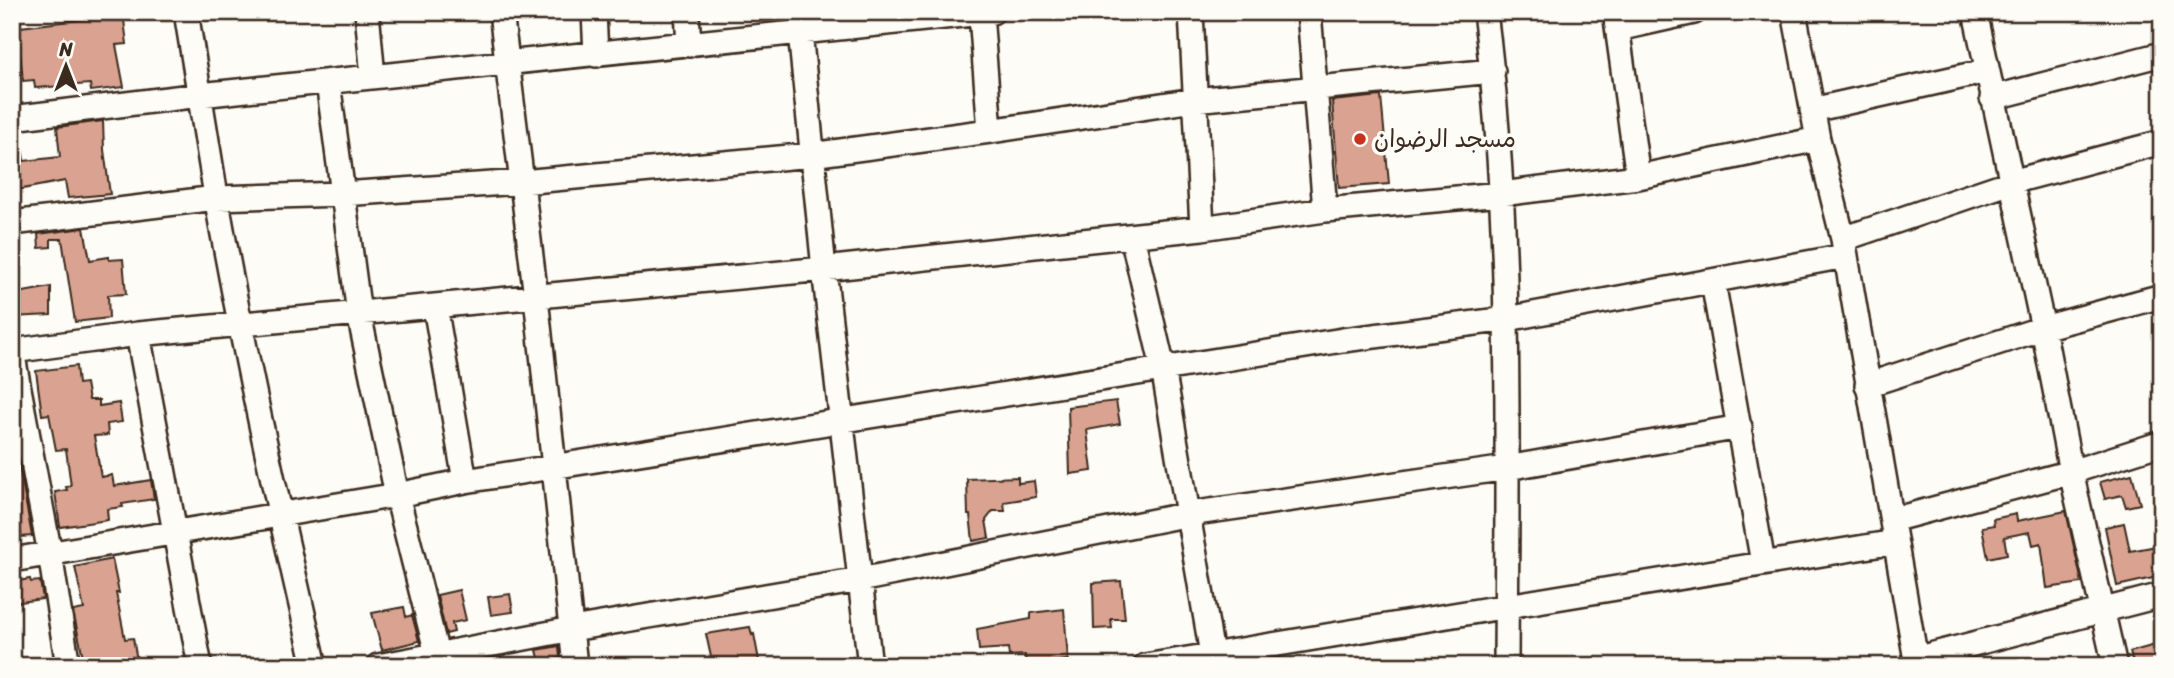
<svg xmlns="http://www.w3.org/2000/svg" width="2174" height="678" viewBox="0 0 2174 678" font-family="Sriracha,'Playpen Sans Arabic',sans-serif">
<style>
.building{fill:#daa391;stroke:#3b2a1e;stroke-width:2}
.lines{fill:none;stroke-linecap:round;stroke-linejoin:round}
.minor-casing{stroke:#3b2a1e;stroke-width:28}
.minor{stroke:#fdfcf7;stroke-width:23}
.poi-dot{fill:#c8321e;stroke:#fdfcf7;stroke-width:2.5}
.labels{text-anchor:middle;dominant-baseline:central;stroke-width:7;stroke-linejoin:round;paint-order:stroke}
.poi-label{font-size:24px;fill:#3b2a1e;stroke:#fdfcf7;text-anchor:start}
</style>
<rect width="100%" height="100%" fill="#fdfcf7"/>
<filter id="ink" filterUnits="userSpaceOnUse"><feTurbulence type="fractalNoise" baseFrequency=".0143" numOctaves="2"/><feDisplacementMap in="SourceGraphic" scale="14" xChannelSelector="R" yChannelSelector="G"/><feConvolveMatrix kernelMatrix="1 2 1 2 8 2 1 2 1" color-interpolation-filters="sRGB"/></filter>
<g filter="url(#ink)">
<path class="building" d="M87 12H123L127 44 116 45 124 87 91 91 90 84 35 88 34 80 23 81 20 53H12V28L88 19Z
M1381 96 1389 184 1339 188 1332 101Z
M103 121 104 150 110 194 68 198 65 181 12 191V134L20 133 24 161 60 157 57 127Z
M84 228 90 260 109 257V260L123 259 126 294 108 295 109 318 75 322 62 239H51V247L39 248 38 234Z
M51 287V315L12 317V294Z
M76 366 78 384 86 383 89 400H99V406L119 403 122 422 107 424 108 435 94 436 101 477 112 475 114 486 151 480 154 499 122 504 123 507 107 509 108 520 60 527 55 492 67 490 66 487 71 486 66 449 56 450 49 414 42 415 36 371Z
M1116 401 1120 424 1087 430 1092 471 1070 474 1068 407Z
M12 439H14L32 536 21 537V533L12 534Z
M2132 474 2140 504 2126 507 2122 495 2105 499 2100 482Z
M1018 477V483L1034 481 1036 497 1004 502 1005 511H993L986 520 989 538 973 541 970 515H968L967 479Z
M2066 511 2082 583 2047 588 2041 543 2033 545 2030 532 2004 537 2007 554 1988 558 1982 527 1994 525 1993 519 2016 514 2017 521Z
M2124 523 2130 551 2162 545V576L2117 586 2105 527Z
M112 559 119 593H116L125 639 133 638 138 666H85L73 611 84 609 75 567Z
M30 579 31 582 40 581 43 599 12 603V582Z
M1121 581 1125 619H1111L1112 628 1094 629 1093 583Z
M459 590 466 620 452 623 454 632 446 634 437 595Z
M510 594 513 612 491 615 488 597Z
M404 607 406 617 412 615 419 641 382 650 372 613Z
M1064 609 1068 660 1026 665 1025 655 1009 656 1008 648 979 650 977 629 1031 619V613Z
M750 627 752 635 754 634 760 666H713L706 634Z
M2162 643V666H2134L2130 652Z
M559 646 560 658 540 662 537 650Z"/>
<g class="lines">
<g class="minor-casing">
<path id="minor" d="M186 12C196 74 206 135 216 196 244 354 279 510 315 666
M367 12 373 77
M501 12 536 297 575 666
M594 12 596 55
M687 12 689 45
M798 12 824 269 870 666
M1191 12 1202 228
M1309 12 1325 210
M1485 12C1513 229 1507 448 1506 666
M1615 12 1638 177
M1794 12 1818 139 1843 239 1917 666
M1975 12 2043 328 2071 472 2115 666
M981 14 990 131
M1618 29 1694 12
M328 82 359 314 397 495 440 666
M1992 98 2162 54
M1812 110 1987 71
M12 118 200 95 992 12
M12 223 216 198 342 194 522 182 811 155 990 131 1194 100 1493 71
M1132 236 1163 368 1214 666
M1843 239 2011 182 2162 142
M1713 282 1763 563
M435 306 465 481
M138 334 200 666
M12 351 138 334 824 269 1202 228 1325 210 1501 194 1638 177 1818 139
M12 351 50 554 68 666
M1867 385 2043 328 2162 296
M1892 520 2071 472 2162 443
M12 560 397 495 465 481 1343 340 1507 319 1845 256
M1915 659 2162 595
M378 666 572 629 860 580 1189 514 1507 468 1740 427
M1145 666 1895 542"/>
</g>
<use href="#minor" class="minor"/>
</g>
</g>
<circle class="poi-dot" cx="1360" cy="139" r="7"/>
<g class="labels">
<g class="poi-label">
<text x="1374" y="139">مسجد الرضوان</text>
</g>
</g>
<rect width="2174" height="678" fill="none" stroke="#fdfcf7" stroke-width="42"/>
<rect x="21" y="21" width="2132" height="636" fill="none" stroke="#3b2a1e" stroke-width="2.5" filter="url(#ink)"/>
<g transform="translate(66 66)" stroke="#fdfcf7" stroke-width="5" paint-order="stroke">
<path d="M0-5L12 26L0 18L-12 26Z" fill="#3b2a1e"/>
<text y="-10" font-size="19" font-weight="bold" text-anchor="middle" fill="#3b2a1e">N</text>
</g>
</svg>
